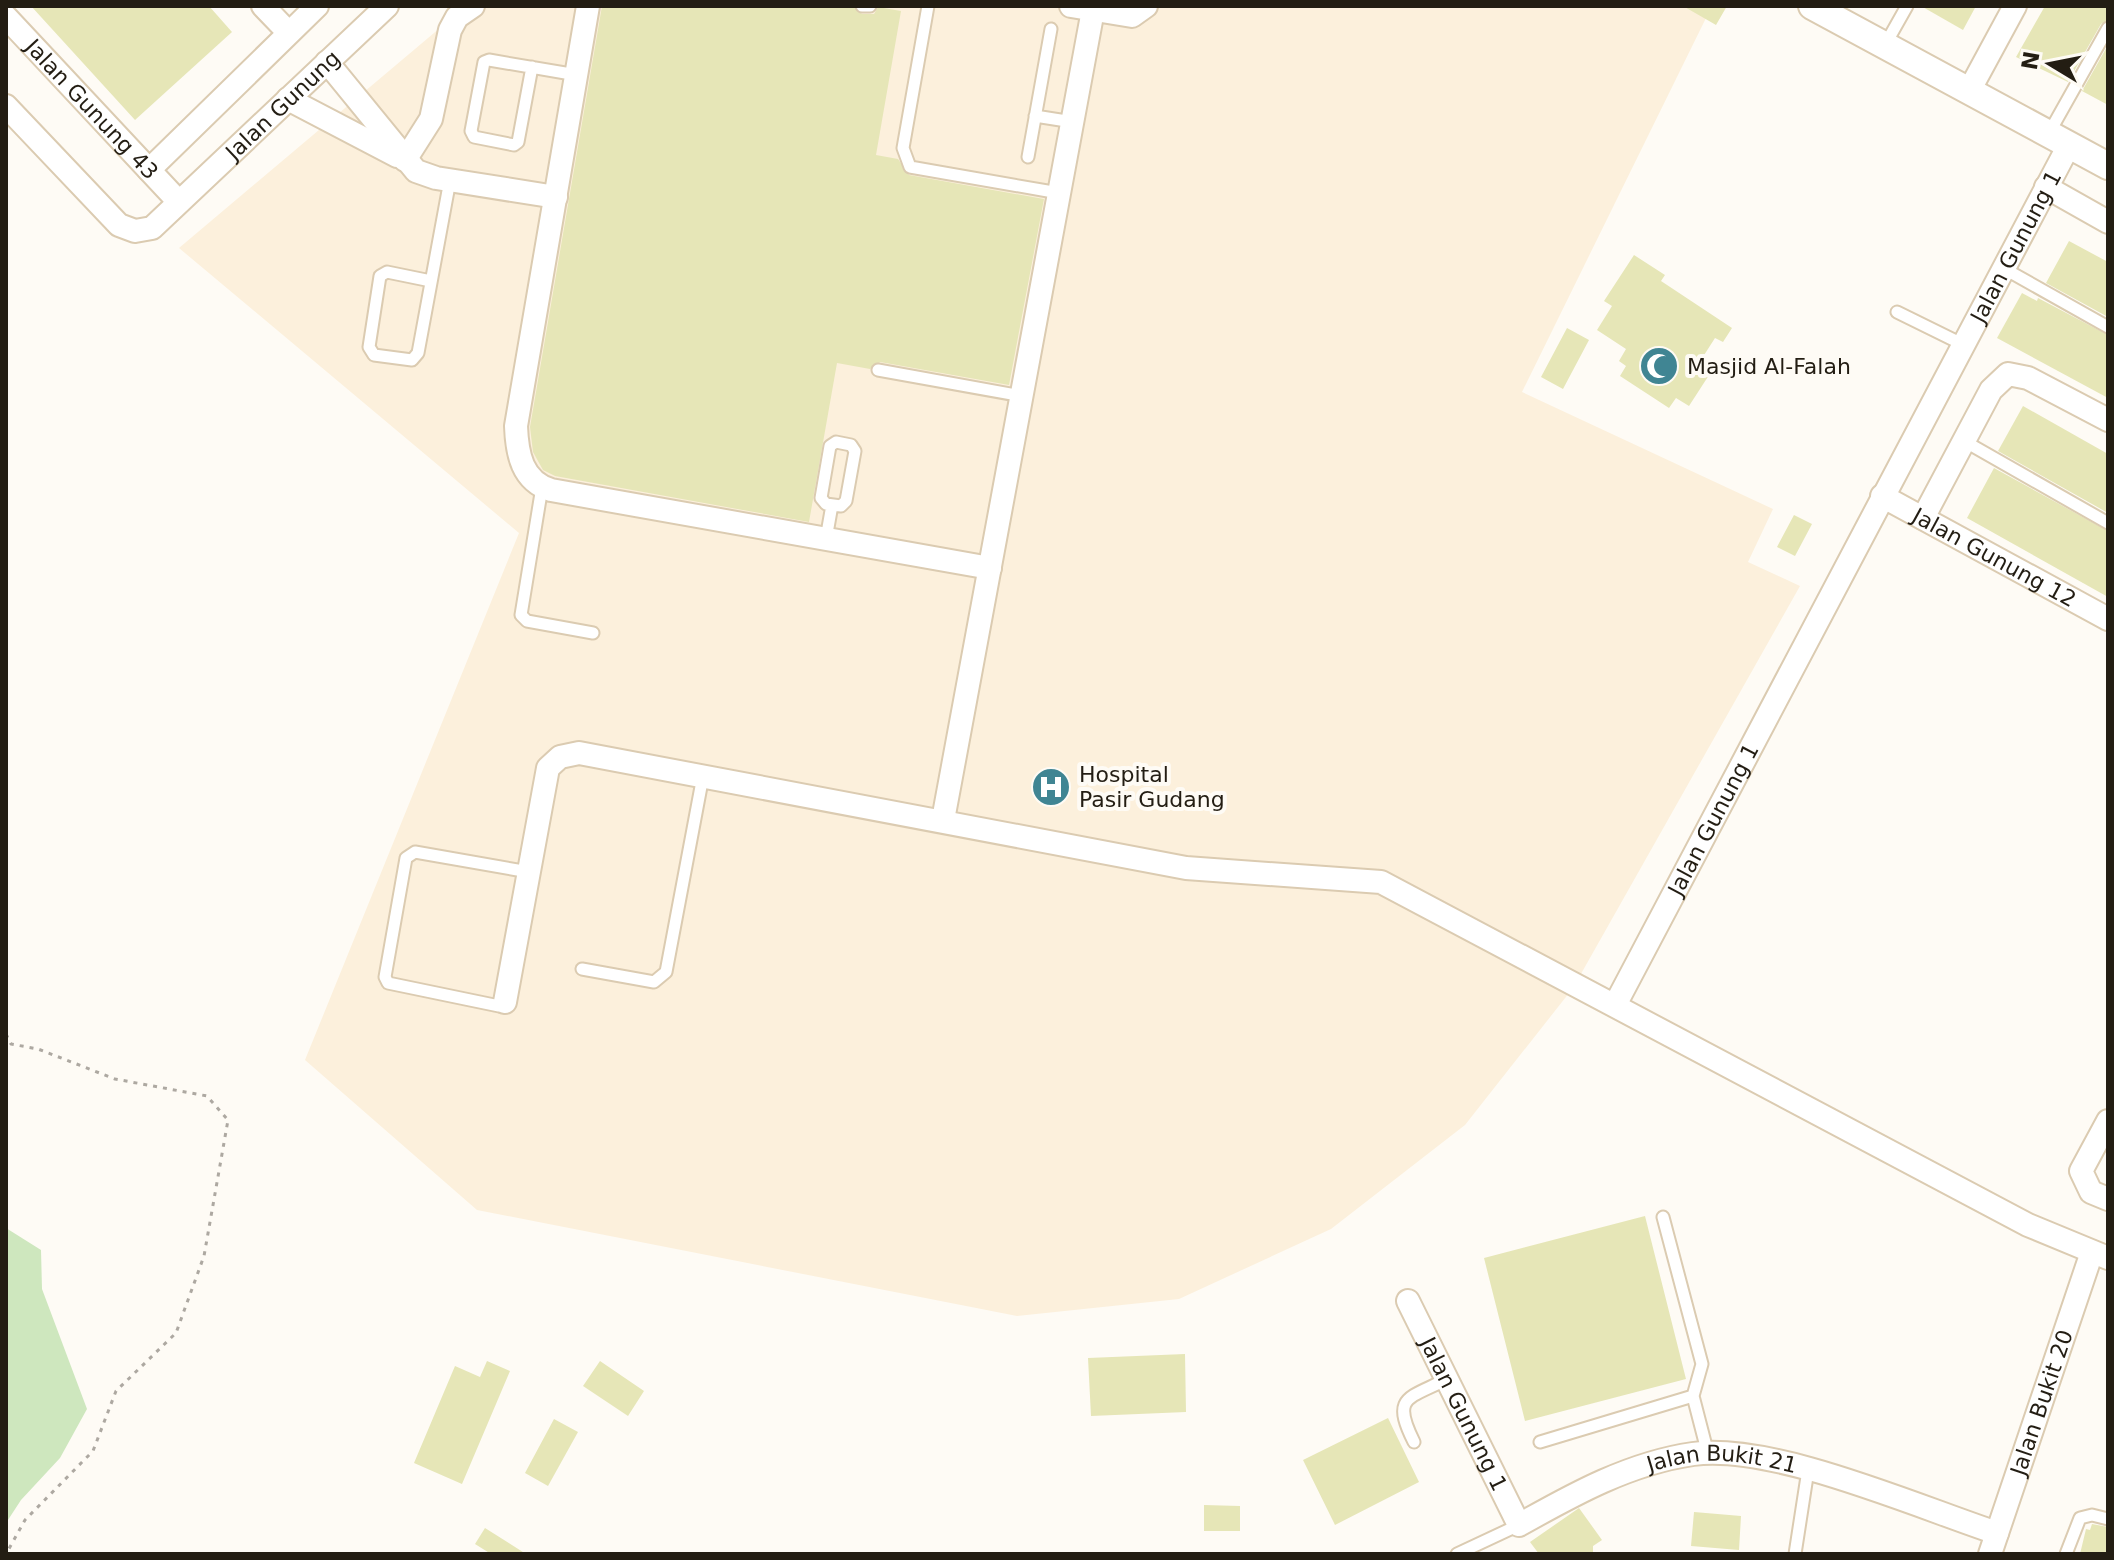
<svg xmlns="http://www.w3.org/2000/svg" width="2114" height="1560" viewBox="0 0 2114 1560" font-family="'DejaVu Sans',sans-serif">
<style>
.built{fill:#fcf0dc}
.water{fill:#cee7be}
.building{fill:#e6e6b7}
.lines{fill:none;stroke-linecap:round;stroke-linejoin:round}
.service-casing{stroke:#dbcbb1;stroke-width:15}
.minor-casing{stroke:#dbcbb1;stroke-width:26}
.tertiary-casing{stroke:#dbcbb1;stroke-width:30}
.path{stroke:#ada8a1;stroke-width:3;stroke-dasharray:4 6;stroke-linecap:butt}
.service{stroke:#fff;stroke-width:11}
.minor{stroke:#fff;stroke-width:22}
.tertiary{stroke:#fff;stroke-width:26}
.labels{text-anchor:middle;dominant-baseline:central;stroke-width:8;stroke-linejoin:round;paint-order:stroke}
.street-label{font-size:22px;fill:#231d13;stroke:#fefbf5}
.poi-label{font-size:22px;fill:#231d13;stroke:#fefbf5;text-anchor:start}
</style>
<rect width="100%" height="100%" fill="#fefbf5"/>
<path class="built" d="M466 6H1690L1707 16 1522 392 1773 509 1748 562 1800 586 1573 988 1465 1125 1331 1229 1179 1299 1017 1316 477 1210 305 1060 519 533 179 248Z"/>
<path class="water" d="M6 1228 41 1250 42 1289 87 1409 60 1458 21 1500 6 1523Z"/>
<path class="building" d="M31 6H209L232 32 135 120Z
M602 6H854L862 14H874L878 7 901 11 876 155 898 159 909 175 1044 199 1009 385 880 362 870 369 837 363 809 522 555 476 543 470 533 452 530 427Z
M1683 6H1727L1716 25Z
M1921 6H1976L1963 30Z
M2045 6H2108V20L2101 24 2068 82 2016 57Z
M2108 45V105L2082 91Z
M2069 241 2108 262V317L2046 283Z
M1634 255 1665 275 1661 281 1732 328 1723 342 1715 338 1699 363 1711 372 1689 406 1676 398 1669 408 1620 376 1626 366 1619 361 1626 349 1597 330 1612 306 1604 301Z
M2022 293 2037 301 2038 298 2108 335V398L1997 338Z
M1567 328 1589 340 1563 389 1541 377Z
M2023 406 2108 454V513L1998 451Z
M1994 468 2108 531V597L1967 518Z
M1794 515 1812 524 1795 556 1777 547Z
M1645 1216 1686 1379 1525 1421 1484 1258Z
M1185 1354 1186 1412 1091 1416 1088 1358Z
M487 1361 510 1371 462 1484 414 1463 455 1366 480 1377Z
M600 1361 644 1391 628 1416 583 1386Z
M1388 1418 1419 1482 1335 1525 1303 1460Z
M554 1419 578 1432 548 1486 525 1473Z
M1204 1505 1240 1506V1531H1204Z
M1579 1508 1602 1540 1593 1546V1554H1539L1530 1542Z
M1694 1512 1741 1516 1739 1550 1691 1546Z
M2092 1524 2108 1527V1554H2080L2086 1529 2090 1530Z
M485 1528 526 1554H491L475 1544Z"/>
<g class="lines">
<g class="service-casing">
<path id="service" d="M862 6H870
M928 6 903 148 910 167 1059 193
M1885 45 1907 6
M532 67 518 142 514 145 474 137 471 131 484 62 489 60 577 75
M1035 116 1073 122
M2049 133 2108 28
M1028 157 1051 29
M2003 268 2108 327
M431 281 387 272 380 276 369 347 374 355 412 360 418 353 450 180
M1897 312 1962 344
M878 370 1022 396
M1964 441 2108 523
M836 442 851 445 855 451 846 501 841 506 826 504 821 498 830 446Z
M542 487 521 615 527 621 593 633
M826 539 832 505
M582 969 654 982 666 972 703 776
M505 1002 499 1006 388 983 385 977 406 858 415 852 529 872
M1663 1217 1702 1364 1693 1396 1708 1454
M1414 1442C1391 1396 1408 1399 1447 1379
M1540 1442 1693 1396
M1457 1554 1519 1525
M1795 1554 1808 1470
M2066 1554 2080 1518 2092 1515 2108 1519"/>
</g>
<g class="minor-casing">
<g id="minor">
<path d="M263 6 288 32"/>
<path d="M588 6 516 426C517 454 522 481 551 490L990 568"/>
<path d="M1071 6 1132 16 1146 6"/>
<path id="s1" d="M6 17 179 202"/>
<path d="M327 62 416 171 436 178 556 197"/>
<path d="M1969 91 2015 6"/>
<path d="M288 99 397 156"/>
<path id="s2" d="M6 106 119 225 135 231 152 228 387 6"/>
<path d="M405 160 431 119 450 30 457 17 473 6"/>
<path d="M149 170 317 6"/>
<path d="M2046 187 2108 222"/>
<path id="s3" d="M1882 496 2108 619"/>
<path d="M1923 518 1991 390 2008 374 2028 378 2108 420"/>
<path d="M943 820 1093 10"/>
<path d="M505 1002 548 768 560 757 579 753 1186 868 1381 882 2028 1225 2108 1258"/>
<path id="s4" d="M1615 1005 2069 145"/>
<path d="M2108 1121 2081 1171 2091 1192 2108 1199"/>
<path id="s5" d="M1408 1301 1519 1525C1574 1494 1630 1463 1693 1454 1773 1443 1918 1507 1997 1533"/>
<path id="s6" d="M1990 1554 2092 1252"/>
</g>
</g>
<g class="tertiary-casing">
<path id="tertiary" d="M1812 6 2108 166"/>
</g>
<path class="path" d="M6 1034 11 1044 38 1049 115 1079 207 1096 228 1120 204 1256 176 1333 116 1391 93 1451 25 1520 6 1554"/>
<use href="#service" class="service"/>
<use href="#minor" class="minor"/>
<use href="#tertiary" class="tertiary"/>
</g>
<defs>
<g id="mosque-disc" transform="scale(2)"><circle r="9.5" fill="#408593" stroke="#fefbf5"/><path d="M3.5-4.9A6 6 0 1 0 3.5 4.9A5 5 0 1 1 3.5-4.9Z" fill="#fff"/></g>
<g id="hospital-disc" transform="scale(2)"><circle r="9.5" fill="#408593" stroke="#fefbf5"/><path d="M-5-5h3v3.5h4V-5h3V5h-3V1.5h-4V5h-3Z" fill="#fff"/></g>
</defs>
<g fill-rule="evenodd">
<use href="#mosque-disc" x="1659" y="366"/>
<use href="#hospital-disc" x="1051" y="787"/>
</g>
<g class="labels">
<g class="street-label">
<text stroke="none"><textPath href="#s2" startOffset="378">Jalan Gunung</textPath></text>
<text stroke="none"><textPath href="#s1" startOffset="126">Jalan Gunung 43</textPath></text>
<text stroke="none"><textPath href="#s4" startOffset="858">Jalan Gunung 1</textPath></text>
<text stroke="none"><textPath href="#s3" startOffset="128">Jalan Gunung 12</textPath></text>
<text stroke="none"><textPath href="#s4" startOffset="210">Jalan Gunung 1</textPath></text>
<text stroke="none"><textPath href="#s6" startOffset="160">Jalan Bukit 20</textPath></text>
<text stroke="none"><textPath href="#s5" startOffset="126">Jalan Gunung 1</textPath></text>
<text stroke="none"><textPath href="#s5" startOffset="468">Jalan Bukit 21</textPath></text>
</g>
<g class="poi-label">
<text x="1687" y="366">Masjid Al-Falah</text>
<text x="1079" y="774">Hospital<tspan x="1079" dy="25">Pasir Gudang</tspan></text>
</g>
</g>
<rect width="2114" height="1560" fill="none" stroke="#231d13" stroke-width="16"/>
<g transform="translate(2050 64) rotate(280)" stroke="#fefbf5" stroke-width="6" paint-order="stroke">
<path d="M0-6L14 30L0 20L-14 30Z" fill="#231d13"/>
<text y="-12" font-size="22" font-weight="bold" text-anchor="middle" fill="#231d13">N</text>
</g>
</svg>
